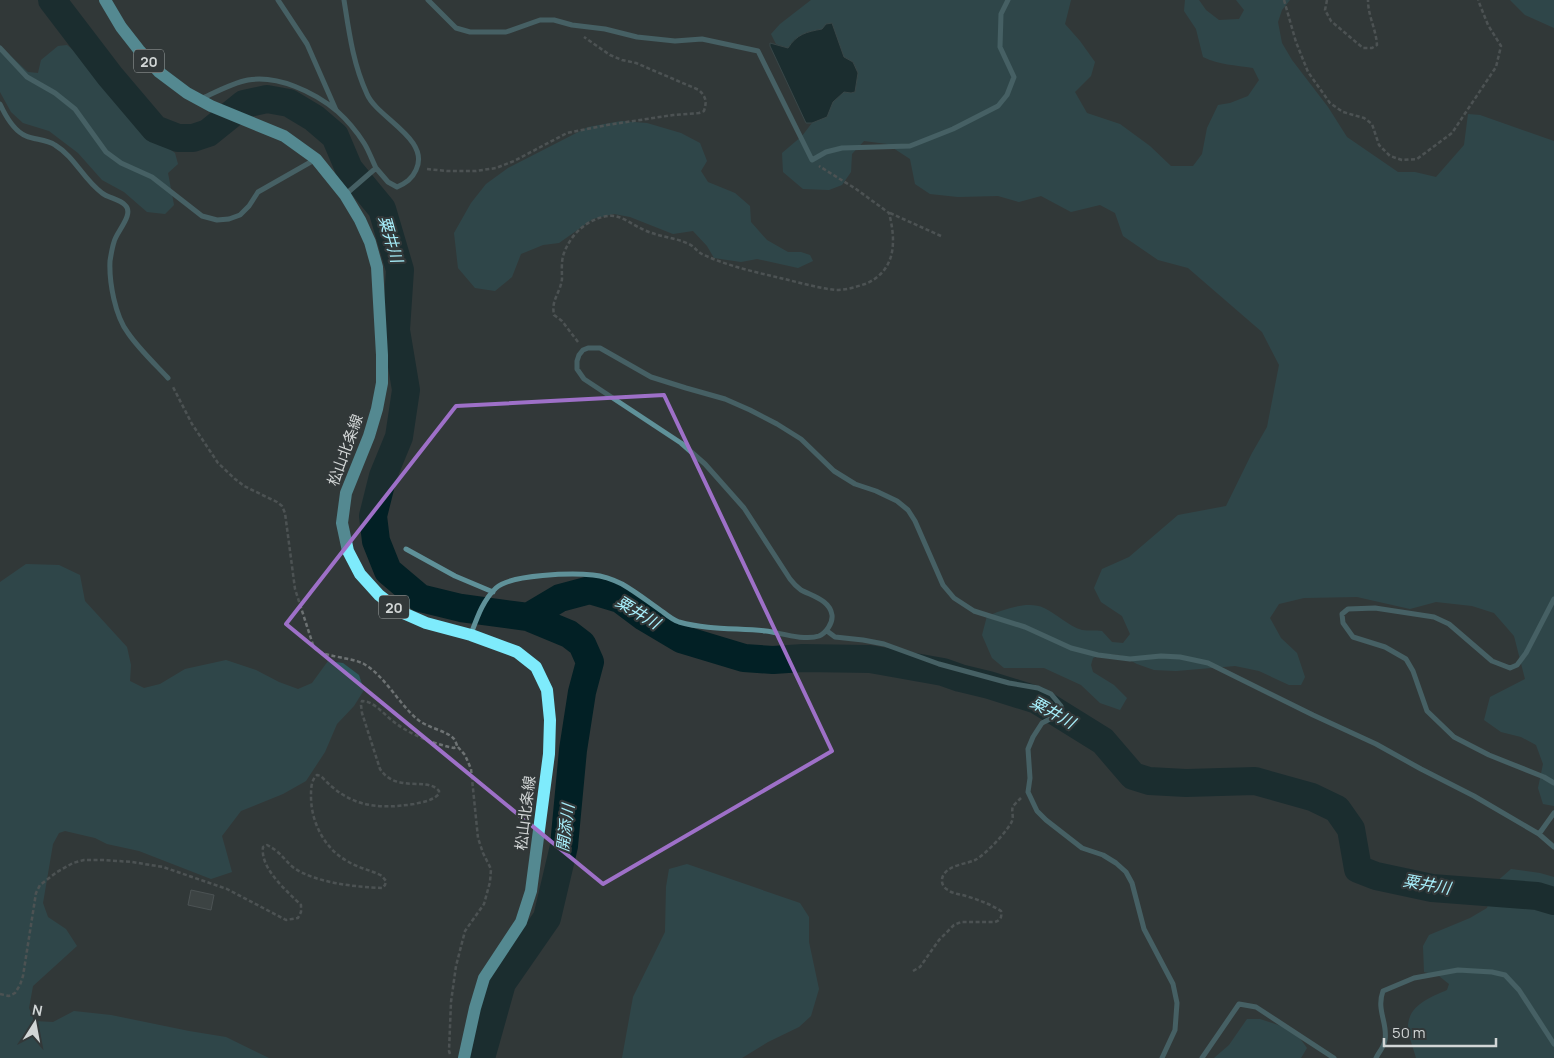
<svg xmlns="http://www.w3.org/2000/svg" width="1554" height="1058" viewBox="0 0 1554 1058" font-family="Manrope,'Noto Sans JP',sans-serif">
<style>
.green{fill:#2e585e}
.water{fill:#022025;stroke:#40575a}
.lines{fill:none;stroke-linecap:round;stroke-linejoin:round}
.river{stroke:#022025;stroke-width:28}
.building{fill:#4a5051;stroke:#6b7274}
.path{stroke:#6d7273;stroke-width:2.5;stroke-dasharray:4 2.5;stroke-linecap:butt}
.street{stroke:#5f9199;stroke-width:5}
.primary{stroke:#7eebfc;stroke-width:12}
.marked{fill:none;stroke:#9e70c8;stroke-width:4;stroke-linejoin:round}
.labels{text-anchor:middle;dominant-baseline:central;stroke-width:4.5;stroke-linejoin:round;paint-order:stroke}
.shield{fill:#323839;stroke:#a2a7a7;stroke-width:1}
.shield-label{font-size:14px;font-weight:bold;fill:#d2d6d6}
.street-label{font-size:15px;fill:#d2d6d6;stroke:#323839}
.water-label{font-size:16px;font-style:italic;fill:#a7effb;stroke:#323839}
</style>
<rect width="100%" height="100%" fill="#323839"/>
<path class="green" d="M811 0H1071L1065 24 1080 41 1095 62 1091 76 1075 92 1087 113 1120 124 1150 146 1171 166H1193L1202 154 1207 128 1218 105 1230 103 1248 96 1259 80 1253 68C1235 65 1220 65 1203 57L1196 29 1184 11 1185 0H1199L1206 10 1219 20 1239 19 1244 10 1236 0H1290L1282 10 1278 22 1282 43 1292 60 1328 107 1347 137 1398 172H1415L1436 177 1464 145 1468 114 1480 115 1554 141V806L1543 804 1538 788 1543 764 1536 745 1521 737 1501 732 1484 720 1490 697 1525 679 1514 636 1494 613 1472 606 1436 602 1410 609 1357 597 1304 598 1279 604 1270 618 1281 638 1297 653 1305 677 1301 685H1289L1259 671 1235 666 1176 671 1154 670 1137 664 1120 655 1103 654 1093 658 1091 665 1093 672 1114 685 1127 698 1120 710 1100 703 1081 685 1044 668H1004L992 658 982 635 987 616C1003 610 1027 600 1044 608 1057 614 1068 626 1082 630 1088 631 1095 630 1102 631L1112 642 1123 643 1130 634 1122 616 1101 602 1094 588 1102 569 1129 557 1178 515 1226 506 1252 453 1267 427 1279 365 1262 332 1188 268 1158 260 1123 236 1115 213 1100 205 1071 212 1041 196 1019 202 998 196 958 197 930 194 915 184 910 159 887 144 864 141 852 154 851 172 842 185 829 190 803 189 783 172 782 153 802 136 812 123 827 116 833 102 844 92 851 93 855 92 858 73 853 62 844 57 840 46 822 29 807 32 788 48 776 44 771 34 780 24Z
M1510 0H1554V28L1525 15Z
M67 45 89 63 120 107 145 131 175 153 178 164 168 173 174 205 165 214 147 212 124 192 102 180 78 153 49 131 23 123 11 112 0 92V46L28 72 38 73 41 60 58 46Z
M621 121 647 123 681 133 700 143 707 161 701 171 708 182 735 193 750 206 751 222 767 240 788 252H801L810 255 813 261 798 268 757 259 741 262 714 258 707 246 693 231 673 234 630 217 614 214 593 219 559 243 543 245 521 254 512 277 495 291 475 288 458 268 454 233 471 203 486 184 508 168 588 127Z
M26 564 59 565 80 575 85 601 127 647 131 665 130 681 144 688 160 684 185 669 226 660 256 670 279 682 298 689 312 683 328 661 343 663 359 675 364 690 354 706 337 724 325 752 306 781 283 794 241 811 222 836 232 872 211 879 139 851 107 844 95 838 65 831 59 833 53 844 43 903 48 917 66 929 77 946 33 986 29 1008 34 1021 53 1022 74 1011 111 1015 189 1031 226 1037 269 1058H0V582Z
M687 864 800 903 809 917V942L819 989 811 1016 799 1027 768 1042 742 1058H622L633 997 665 932 666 887 669 869Z
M1511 869 1540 873 1554 877V1058H1416C1414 1050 1408 1035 1408 1027 1408 1005 1431 997 1447 990L1449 984 1439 976 1424 972 1423 946 1429 935 1470 918 1487 908 1494 884Z
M1247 1019H1260L1284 1027 1299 1037 1307 1048 1301 1058H1214L1229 1045Z"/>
<path class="water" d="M832 23 844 57 853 62 858 73 855 92 851 93 844 92 833 102 827 117 812 123H806L770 46V43L788 48C797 34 806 32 822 29L826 24Z"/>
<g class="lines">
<path class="river" d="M52 0 110 76 155 129 178 138H193L208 133 244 104 267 99 289 103 314 118 335 136 349 169 382 209 400 270 396 330 406 390 399 437 383 476 373 516 376 541 388 571 420 598 461 608 528 617 560 598 590 590 620 599 644 617 681 639 744 658 773 660 803 658 870 659 943 672 960 678 989 685 1037 700 1103 741 1133 776 1149 781 1186 783 1255 781 1312 797 1337 809 1351 829 1358 869 1376 876 1432 888 1537 896 1554 901
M481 1058 502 983 547 918 564 846 573 750 582 692 590 662 582 644 569 634 528 617"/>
</g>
<path class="building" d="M191 890 214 895 211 910 188 905Z"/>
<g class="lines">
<path class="path" d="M1284 0 1296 42 1308 72 1330 103 1343 112 1364 118 1372 124 1379 145 1390 156 1402 160 1417 159 1452 133 1496 67 1501 46 1488 25 1478 0
M1327 0 1325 10 1331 21 1363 48H1372L1377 45C1376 29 1368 16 1368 0
M427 169 447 171H476L496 168 514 161 567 133 607 125 673 115 699 113 704 111C707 101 706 97 699 90L636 63 622 60 610 55 584 37
M890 213 941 236
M578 342 562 321 554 315C551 299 560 294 562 279 562 271 561 261 564 253 571 234 587 219 608 216 620 214 631 224 642 229 658 237 674 237 689 244 695 247 698 253 704 255 728 266 755 272 780 278 798 282 817 288 836 290 846 290 856 287 865 284 897 271 896 240 889 213L856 189 819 166
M913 971 920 967 939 940 954 925 961 922H995C1001 920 1002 917 1001 911 990 904 979 900 966 896 960 894 953 894 948 890 942 887 940 880 944 874 950 865 966 864 975 860 984 856 1008 831 1012 821 1014 816 1011 811 1013 806L1021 798
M0 994 9 996 15 993 20 985 23 976 36 893 40 885 57 872 73 863 84 860H104L132 862 163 867 227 889 286 920 298 918 301 912V905C287 891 260 869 263 847L267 845C281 852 284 860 294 868 316 883 356 887 382 888L385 885 386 881 382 876C371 870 358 868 347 861 324 848 311 822 311 796 311 789 311 780 317 775L321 776C348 806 375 810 414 804 423 802 432 801 439 794V791C427 776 397 794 380 769L362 713 361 705 362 701C372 701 380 710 388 717 406 733 430 743 454 748L457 746C457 745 455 740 454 739 448 731 427 728 417 719 399 704 385 676 364 664 351 657 322 657 314 648L295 589 285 513 282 506 277 502 244 486 235 479 218 463 192 424 173 387
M450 1054 449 1051 451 1002 456 966 465 931 484 904 490 882 491 869 483 853 478 838 471 769 465 755 457 746"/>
<path class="street" d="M278 0 307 44 336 110
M344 0C349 32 353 64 367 94 377 118 431 139 416 170 412 179 406 183 397 187L388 182 376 168 346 194
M428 0 456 28 470 32H506L540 20H554L572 25 605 29 637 37 675 41 702 39 758 51 812 160 826 152 842 148 910 146 953 129 998 106 1007 95 1014 77 1000 47 1001 14 1008 0
M0 48 27 77 55 93 75 109 106 152 121 163 152 177 202 216 217 220 229 219 240 215 249 206 258 192 316 159
M201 99C216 92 232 83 248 80 278 75 314 92 337 111 347 120 357 132 364 143 369 151 372 160 376 168
M0 104C5 115 14 131 26 136 35 140 46 139 55 145 75 157 83 179 102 193 108 198 120 199 125 205 135 214 116 232 114 242 112 248 111 255 110 261 109 282 115 316 128 333 139 349 155 364 168 378
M406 549 455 576 493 592
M1554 599 1526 653 1517 665 1510 668 1492 661 1449 624 1434 617 1375 608 1348 609 1342 614 1343 623 1353 637 1385 647 1406 659 1413 671 1427 711 1454 737 1489 755 1544 777 1554 783
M827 631 835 637 863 640 884 644 939 664 1009 683 1038 688 1051 694 1061 706 1052 718 1042 723 1033 737 1028 749 1030 778 1028 792 1037 811 1046 820 1082 848 1103 855 1116 863 1126 872 1132 883 1144 929 1173 984 1177 1003 1175 1030 1162 1058
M471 634C477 618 483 600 496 588 511 574 573 573 593 575 603 576 614 580 622 584 636 592 650 603 663 612 668 616 673 620 679 622 708 630 737 628 766 631 780 633 805 641 819 636 826 633 833 623 832 615 830 600 812 596 801 590 797 587 793 583 790 579L744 508 705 464 681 443 584 379 577 369V361L579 355 583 350 588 348H600L651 377 686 388 725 399 750 410 777 424 801 439 834 471 855 484 876 491 897 501 908 510 915 521 943 585 954 598 974 611 1025 627 1071 648 1098 655 1130 659 1161 656 1180 657 1208 663 1313 715 1376 744 1421 769 1474 796 1539 834 1554 847
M1539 834 1554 813
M1202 1058 1239 1004 1256 1007 1334 1058
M1376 1058C1379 1052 1384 1047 1385 1040 1388 1023 1376 1010 1383 991L1414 978 1458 970 1492 972 1505 975 1519 990 1554 1044"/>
<path class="primary" d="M105 0 121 27 139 50 159 72 187 93 211 106 284 136 316 159 345 195 360 220 370 242 377 267 382 355V383L377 409 369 436 346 493 342 523 348 551 360 574 379 595 401 612 426 623 471 635 517 652 536 667 547 690 550 720 549 754 531 891 521 922 484 978 475 1008 464 1058"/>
</g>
<path d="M0 0H1554V1058H0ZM664 395 832 751 603 884 286 624 456 406Z" fill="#323839" fill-opacity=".55" fill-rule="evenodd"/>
<path class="marked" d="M664 395 832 751 603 884 286 624 456 406Z"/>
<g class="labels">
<g class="shield">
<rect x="134" y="49.5" width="30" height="23" rx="4"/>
<rect x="379" y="595.5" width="30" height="23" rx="4"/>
</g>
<g class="shield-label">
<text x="149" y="61">20</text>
<text x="394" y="607">20</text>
</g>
<g class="street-label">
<text transform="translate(345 450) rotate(-70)">松山北条線</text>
<text transform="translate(525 813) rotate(-83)">松山北条線</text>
</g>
<g class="water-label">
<text transform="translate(391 239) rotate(74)">粟井川</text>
<text transform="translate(638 612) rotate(31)">粟井川</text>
<text transform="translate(1053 712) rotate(29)">粟井川</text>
<text transform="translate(565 828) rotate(-83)">開添川</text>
<text transform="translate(1427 884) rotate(10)">粟井川</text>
</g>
</g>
<g transform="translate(35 1023) rotate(11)" stroke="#323839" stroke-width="4" paint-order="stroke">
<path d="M0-4L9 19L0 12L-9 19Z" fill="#d2d6d6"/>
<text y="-8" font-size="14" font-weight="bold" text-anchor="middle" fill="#d2d6d6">N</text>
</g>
<path d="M1384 1038v8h112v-8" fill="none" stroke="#d2d6d6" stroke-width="2.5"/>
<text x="1392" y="1038" font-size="15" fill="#d2d6d6" stroke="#323839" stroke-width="4" paint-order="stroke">50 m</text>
</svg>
